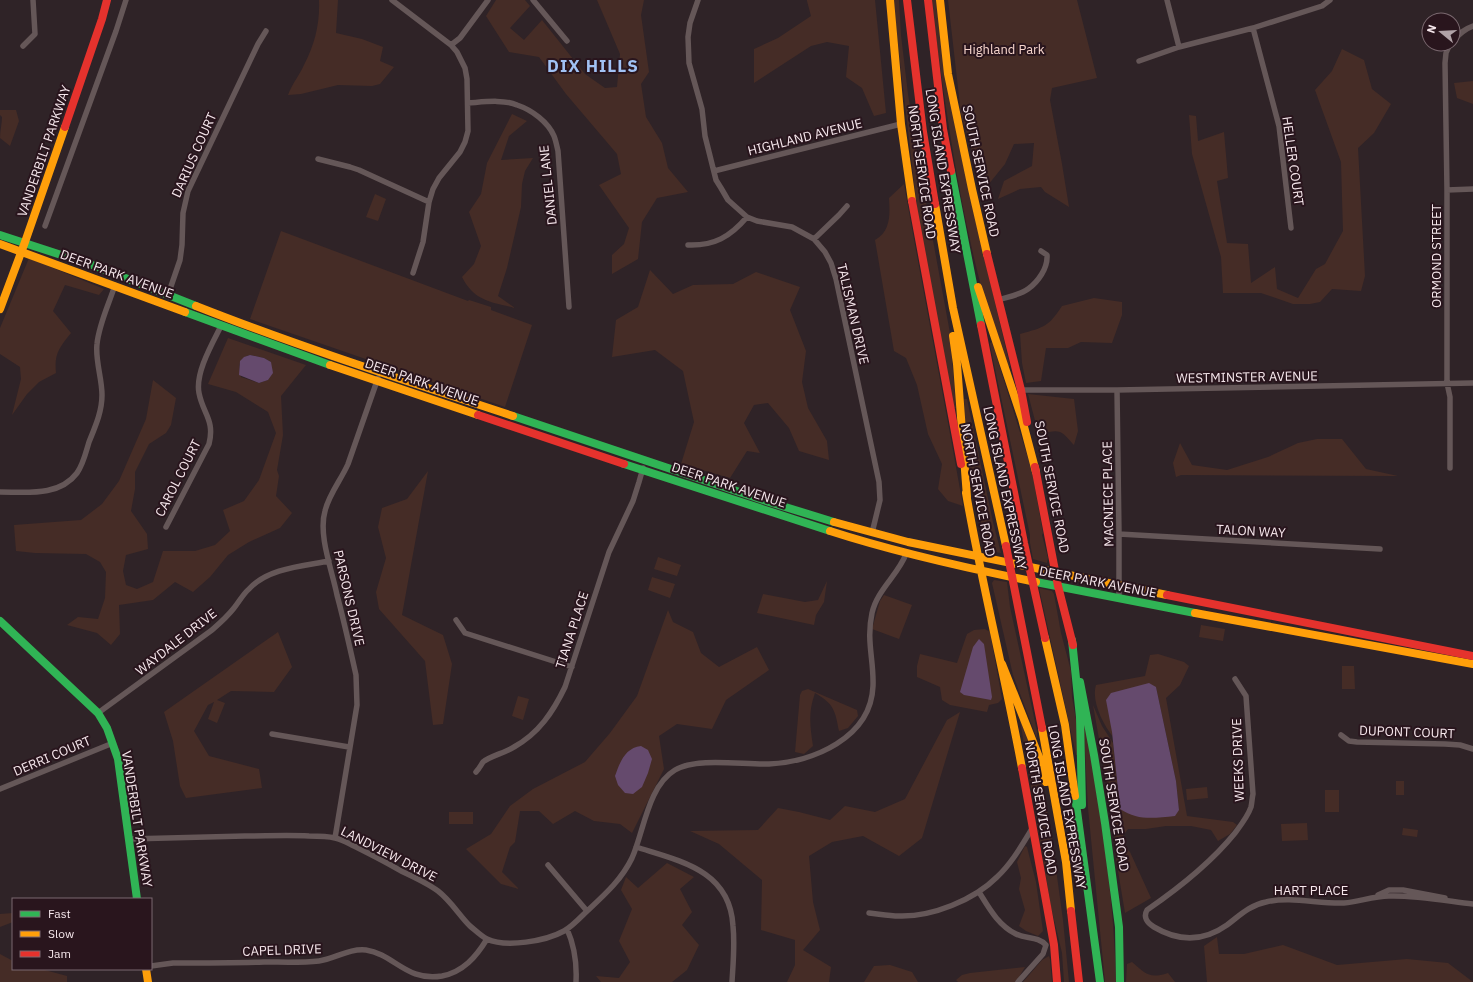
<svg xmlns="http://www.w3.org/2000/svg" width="1473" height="982" viewBox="0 0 1473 982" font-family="'IBM Plex Sans',sans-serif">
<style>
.green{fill:#452c26;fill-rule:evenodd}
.water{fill:#654a6d}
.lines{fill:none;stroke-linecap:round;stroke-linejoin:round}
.street{stroke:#655758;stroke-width:5.5}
.fast{stroke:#30b455;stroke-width:8}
.slow{stroke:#ff9f0a;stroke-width:8}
.jam{stroke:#e5322d;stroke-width:8}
.labels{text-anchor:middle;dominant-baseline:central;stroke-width:4;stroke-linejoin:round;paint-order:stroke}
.park-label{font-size:13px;fill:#f6d5cc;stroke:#29151d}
.street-label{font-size:13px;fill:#f6e7ec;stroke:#29151d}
.district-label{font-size:17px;font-weight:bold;letter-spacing:1px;fill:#a1c2f4;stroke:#29151d}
</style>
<rect width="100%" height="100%" fill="#2f2327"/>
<path class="green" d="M319 0H338L336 33 362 39 383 47 380 61 394 67 380 84 372 86 338 85 301 94 288 95C292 84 299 76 304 65 315 44 320 23 319 0Z
M496 0H525L530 6 510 28 524 40 542 20 585 74 605 88 617 87 620 54 597 0H644L641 15 649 72 641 84 646 117 662 143 668 168 688 192 657 198 642 222 638 259 612 274V255L624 244 629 228 599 185 621 174 617 154 566 94 539 57 509 52 486 16Z
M807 0H875L886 113 874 116 862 88 846 77 849 46 827 42 811 46 754 83V49L778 38 811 16 807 1Z
M894 0H899L901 35 908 94 921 175 950 333 956 408H954L921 243 897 36Z
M931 0H936C949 124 982 245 1010 366L1008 367C999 342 989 316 982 290 957 195 944 97 931 0Z
M948 0H1077L1097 78 1052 88 1050 100 1062 164 1069 207 1045 192 1041 187 1020 189 998 199 1004 181 1032 166 1034 143 1014 144 1005 164 988 185 985 195 961 114Z
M1342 49 1364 60 1372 89 1391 104 1374 133 1358 148 1365 276 1361 291 1332 289 1320 302 1310 304H1293L1261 293H1223L1221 257 1192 154 1189 115 1196 116 1198 141 1224 132 1228 178 1217 181 1227 243 1248 244 1251 283 1275 267 1277 289 1298 298 1316 269 1325 264 1343 231 1341 162 1315 90 1332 71Z
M1473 81V104L1457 98 1454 83Z
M0 110H16L19 121 10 146 0 138C0 130 2 124 2 117L0 115Z
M512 114 527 121 509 136 501 160 533 158 525 171 522 184 521 207 507 268 498 296 515 308C491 302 474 301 462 277L474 264 481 246 469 212 481 194 487 163Z
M904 184C923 291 944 398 963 506L948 501 938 489 942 464 928 434 917 385 906 358 894 351 875 240C891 231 890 214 889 198Z
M375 194 386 199 378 221 366 217Z
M281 231 468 301 469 300 491 307V310L532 325 505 407 250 319Z
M29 258 104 289 99 295 65 285 53 311 71 333C59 348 54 354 56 373L39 382 27 394 12 415 21 379 20 367 0 354V328Z
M650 270 673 294 693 285 733 284 756 272 800 287 790 310 806 351 802 382 808 408 827 441 829 460 799 451 789 428 768 403 754 405 744 423 760 453 747 451 730 478 681 464 694 422 683 371 655 350 612 357 616 320 638 307Z
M1094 298 1122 302V315L1112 343 1081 342 1068 348H1046L1041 381 1026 383 1022 363 1020 334C1045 327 1048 327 1062 306Z
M228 338 306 365 281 396 283 435 277 470 279 476 276 496 292 513 280 528 249 542 228 555 210 577 193 592 175 582 153 600 119 605 120 634 111 645 97 633 67 625 78 617 98 619 105 598 106 572 100 562 86 554 35 553 16 551 14 525 81 520 102 504 119 481 146 419 153 380 176 398 171 425 166 433 149 444 135 472V489L131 511 147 534 148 549 126 555 123 571 126 585 137 589 153 582 163 551H195L215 545 230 531 223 510 244 501 259 480 276 433 268 412 236 392 208 384ZM250 355 264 358 271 362 268 380 259 383 241 377C238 366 238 358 250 355Z
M992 342 1032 471 1043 533 1042 535 1048 558 1047 563 1033 559 1030 543V535L990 345V343Z
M1028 394 1074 399 1078 431 1074 445C1070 441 1065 434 1060 432 1053 429 1045 435 1038 432Z
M964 399H967L993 522 1001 553 990 551 986 546 968 467Z
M1317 439H1342L1366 469 1398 476 1181 475 1176 477 1173 463 1180 443 1192 465 1227 470 1268 457 1298 443Z
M428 471 402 615 443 635 452 664 443 724 433 725 425 661 379 609 376 592 386 558 378 527 382 508 407 499Z
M658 557 681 565 677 576 654 569Z
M652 577 675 584 670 598 648 590Z
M994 580 1007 582 1010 607 1037 731V739L1013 675 992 583Z
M827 581 824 602 816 615 814 625 757 613 763 594 805 602 818 600Z
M1039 588 1052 591 1054 594 1061 633 1071 671 1072 697 1077 725 1078 755H1076L1075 750Z
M884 595 912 605 899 639 872 629 880 601Z
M668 610 673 622 693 632 701 653 719 667 757 647 769 670 726 700 712 729 677 724 659 736 664 769 632 833 620 824 594 821 575 811 553 824 539 811H520L515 842 510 847 502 872 519 889 501 884 466 849 491 834 510 806 533 789 585 762 610 733 637 696Z
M1201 625 1225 629 1223 641 1199 637Z
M985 629 990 632 1002 699 998 703 989 705 987 712 950 705 942 700 940 687 917 677V666L920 654 957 663 967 634 974 630Z
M278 632 292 667 274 692 231 691 217 700 225 703 217 723 208 719 214 702 208 705 194 731 209 756 259 769 262 788 186 798 180 786 173 741 164 712Z
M1158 654 1184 662 1189 666 1180 685 1166 698 1187 816 1233 822 1237 825 1230 834 1218 841 1211 830 1191 826H1166L1146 829H1128L1122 837 1124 840 1122 844 1130 852 1151 898 1125 913 1116 859 1114 836 1115 822 1111 807 1093 705 1102 726 1113 743 1120 809 1179 810 1176 781 1156 687 1112 732 1113 737C1103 724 1091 701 1096 685L1145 676 1150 655Z
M1342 666H1354L1355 689H1342Z
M808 689 857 710 858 716 848 728 839 731C835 710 834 704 815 693 808 712 810 726 813 746L804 754 795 752 800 695 802 691Z
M518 696 529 699 523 720 512 716Z
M1018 708 1041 774 1052 840 1063 920 1069 982H1064L1062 953 1051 907Z
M960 712 922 838 899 856 863 836 832 842 809 856 813 902 820 930 803 950 831 967 829 982H787L795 965V940L761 930 762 880 719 844 690 831 758 830 778 808 799 812 830 820 845 806 875 812 905 799 947 720Z
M1083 713C1099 802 1114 891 1116 982H1105L1088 808Z
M1396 781H1404V795H1396Z
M1207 787 1208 798 1187 800 1186 789Z
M1325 790H1339V812H1325Z
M449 812H473V824H449Z
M1307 823 1308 840 1282 841 1281 824Z
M1403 828 1418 830 1417 837 1402 835Z
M1025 846 1027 847 1029 855 1036 882 1043 931 1038 936 1026 931 1019 926 1025 910 1019 889 1021 878 1017 862Z
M667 863 694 877 680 889 692 912 682 925 699 945 687 970 672 982H601L596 976 619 978 630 962 619 941 632 909 621 890 626 877 638 888Z
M13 913V922L0 927V954L13 961V969H41L67 976V982H0V914Z
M1217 937 1219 954H1244L1283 945 1337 965 1407 959 1448 963 1473 982H1207L1204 946Z
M1049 956 1050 959 1052 982H1023L1042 960Z
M1132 962C1146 974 1149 979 1168 973L1175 982H1126L1127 964Z
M890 965 912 972 918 982H864L874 966Z
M1025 967 1016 982H958L956 980 962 975 970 973Z"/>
<path class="water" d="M250 355 264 358 271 362 273 373 268 380 259 383 239 375 240 361 244 357Z
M979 639 984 644 992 697 991 700 964 695 960 692 973 647Z
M1149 683 1156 687 1176 781 1179 810 1175 816C1154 818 1138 821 1120 809L1112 732 1106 700 1111 693Z
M641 746 648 750 652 759 648 773 642 787 633 794 625 793 618 785 615 776C620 762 625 748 641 746Z"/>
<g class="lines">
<path class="street" d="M392 0 451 45 457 52 465 68 467 79 468 131 465 142 460 152 439 178 433 189 429 202 423 242 413 273
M533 0 567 41
M698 0 690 23 688 37 689 63 702 109 705 136 716 180 721 188 728 200 747 217 757 221 792 227 814 239 825 252 831 263 836 279 879 482 880 500 872 533
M1167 0 1179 47
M1253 28 1279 126 1291 228
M1453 41C1459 34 1464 29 1473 26
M451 45 460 38 488 0
M23 46 35 34 33 0
M1139 61 1179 47 1253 28 1322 6 1330 0
M468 103C483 102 503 99 517 105 532 110 548 122 554 136 556 141 557 147 558 151L569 307
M318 159 350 167 359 170 429 202
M714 171 901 124
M1447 190 1473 189
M45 226 116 31 126 0
M814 239 839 215 847 206
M688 245C714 246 730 237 747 217
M168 295 180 260 182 245 183 213 188 191 258 44 266 31
M998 300C1007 297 1020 295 1028 289 1038 282 1048 268 1047 255L1041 251
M1021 390H1117L1473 383
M1117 390 1119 534V599
M1450 468V397L1447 383V190L1445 63 1446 53 1450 44
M0 492C26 492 59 497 77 473 83 465 86 452 89 442 95 427 102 412 102 395 102 378 95 360 97 344 99 324 109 304 115 285
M166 527 209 444C215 420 203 414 199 393 195 373 212 344 221 326
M1119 534 1380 549
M456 620 465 633 572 667
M1235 679 1246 696 1253 794C1252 798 1252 803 1251 807 1248 816 1241 825 1235 833 1210 864 1179 888 1147 910 1143 917 1147 923 1154 927 1179 942 1203 942 1227 925 1239 916 1250 905 1266 902 1291 896 1318 904 1344 903 1359 902 1373 896 1389 896 1415 895 1447 901 1473 904
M98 713 212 630C220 623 227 617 234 608 239 602 243 594 249 589 268 568 303 566 329 561
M272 734 349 747
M1341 735 1349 741 1357 742 1445 744 1460 745 1473 749
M476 772C479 769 481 765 483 762 488 757 507 752 514 747 539 733 553 712 565 687L609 552 633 501 639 482 643 468
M0 789 113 743
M335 838 357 705 356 675C350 648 344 621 337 595 332 570 318 535 325 511 329 494 341 480 348 464L378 378
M129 839C168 838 206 837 245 836 266 836 287 835 309 836 317 836 327 836 335 838 341 839 348 843 354 846 370 854 386 862 401 871 414 877 427 883 438 891 451 901 459 915 470 926 475 930 481 936 487 939 506 948 546 941 564 931 571 927 578 920 584 914 602 897 621 881 632 858 644 831 648 786 675 770 697 757 743 765 769 764 813 762 871 738 873 686 874 660 866 641 872 613 877 590 898 575 906 554
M636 847C680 861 730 870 733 926 735 945 733 964 732 982
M548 865 587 911
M979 892C989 908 998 925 1016 934 1026 939 1038 936 1046 945L1043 954 1018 982
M1378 895 1389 890H1403L1445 898
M869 913C879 914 889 916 899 916 932 917 974 900 997 877 1012 863 1022 845 1033 827
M567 929C575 947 577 963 576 982
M151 966 173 963C203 963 233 963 264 962 282 962 301 963 319 961 334 959 350 948 366 950 394 954 406 982 442 976 463 972 476 957 487 939"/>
<path class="fast" d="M951 171 981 325
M0 235 95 266 196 306
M185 312 330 365
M513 416 769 502 834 522
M624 464 830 531
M1036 582 1195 613
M0 621 98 713 107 728 118 759 137 899
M1072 640 1080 717 1082 805
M1080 682 1094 755 1105 823 1119 927 1120 982
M1075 796 1100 982"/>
<path class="slow" d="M890 0 901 124 912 201
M940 0 948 74 972 189 987 254
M935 204 953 308 1006 546
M0 244 185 312
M978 287 1022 419 1036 472
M196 306C300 347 407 381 513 416
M0 309 25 242 65 127
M953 336 957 364 967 497
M330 365 478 415
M966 493C982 585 1005 676 1022 768
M834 522 908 542 1167 595
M830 531C898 553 966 568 1036 582
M1195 613 1473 664
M1045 638 1065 725 1075 796
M1002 664 1041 762 1046 782
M1042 728 1066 862 1071 911
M146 969 148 982"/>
<path class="jam" d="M907 0 923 132 935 204
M928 0 943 129 951 171
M65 127 102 19 107 0
M912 201 961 464
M987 254 1021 390 1027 422
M981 325 1024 543 1045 638
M478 415 624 464
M1035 467 1058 586 1073 645
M1006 546 1042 728
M1167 595 1473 656
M1022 768 1054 945 1057 982
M1071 911 1079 982"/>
</g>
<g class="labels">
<g class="park-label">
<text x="1004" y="49">Highland Park</text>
</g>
<g class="street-label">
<text transform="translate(805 137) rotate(-14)">HIGHLAND AVENUE</text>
<text transform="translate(44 151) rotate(-71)">VANDERBILT PARKWAY</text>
<text transform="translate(194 155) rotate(-66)">DARIUS COURT</text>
<text transform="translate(1293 161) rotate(82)">HELLER COURT</text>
<text transform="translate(943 171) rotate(81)">LONG ISLAND EXPRESSWAY</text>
<text transform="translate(981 171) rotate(78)">SOUTH SERVICE ROAD</text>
<text transform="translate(922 172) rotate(82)">NORTH SERVICE ROAD</text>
<text transform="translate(548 185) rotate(-96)">DANIEL LANE</text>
<text transform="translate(1436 256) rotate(-90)">ORMOND STREET</text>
<text transform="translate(117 274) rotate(20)">DEER PARK AVENUE</text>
<text transform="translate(853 314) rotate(77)">TALISMAN DRIVE</text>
<text transform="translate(1247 377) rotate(-1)">WESTMINSTER AVENUE</text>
<text transform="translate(422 382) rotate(19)">DEER PARK AVENUE</text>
<text transform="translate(178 478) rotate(-63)">CAROL COURT</text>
<text transform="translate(729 485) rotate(18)">DEER PARK AVENUE</text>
<text transform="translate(1052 487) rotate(79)">SOUTH SERVICE ROAD</text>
<text transform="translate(1005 488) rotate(78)">LONG ISLAND EXPRESSWAY</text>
<text transform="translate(978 490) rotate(79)">NORTH SERVICE ROAD</text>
<text transform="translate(1108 494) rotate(-91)">MACNIECE PLACE</text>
<text transform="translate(1251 531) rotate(3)">TALON WAY</text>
<text transform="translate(1098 582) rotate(11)">DEER PARK AVENUE</text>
<text transform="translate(349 598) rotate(77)">PARSONS DRIVE</text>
<text transform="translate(572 630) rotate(-72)">TIANA PLACE</text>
<text transform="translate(176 642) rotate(-38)">WAYDALE DRIVE</text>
<text transform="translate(1407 732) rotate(2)">DUPONT COURT</text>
<text transform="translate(52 756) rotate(-23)">DERRI COURT</text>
<text transform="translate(1238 760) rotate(-92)">WEEKS DRIVE</text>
<text transform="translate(1114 805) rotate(81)">SOUTH SERVICE ROAD</text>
<text transform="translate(1067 807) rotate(80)">LONG ISLAND EXPRESSWAY</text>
<text transform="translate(1041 808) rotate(80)">NORTH SERVICE ROAD</text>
<text transform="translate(137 819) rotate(81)">VANDERBILT PARKWAY</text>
<text transform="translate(389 854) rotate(27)">LANDVIEW DRIVE</text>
<text x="1311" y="890">HART PLACE</text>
<text transform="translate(282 950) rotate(-2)">CAPEL DRIVE</text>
</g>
<g class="district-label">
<text x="593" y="66">DIX HILLS</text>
</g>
</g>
<rect x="12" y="898" width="140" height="72" fill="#29151d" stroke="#7b6970"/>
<rect x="20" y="911" width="20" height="6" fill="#30b455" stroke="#7b6970"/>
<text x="48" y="918" font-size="12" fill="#f6e7ec">Fast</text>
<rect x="20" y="931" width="20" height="6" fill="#ff9f0a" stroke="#7b6970"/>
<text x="48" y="938" font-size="12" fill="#f6e7ec">Slow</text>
<rect x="20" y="951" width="20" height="6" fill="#e5322d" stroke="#7b6970"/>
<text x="48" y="958" font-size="12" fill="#f6e7ec">Jam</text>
<g transform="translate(1441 32) rotate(288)"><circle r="19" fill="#29151d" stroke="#7b6970"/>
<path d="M0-3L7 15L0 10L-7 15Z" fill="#b0a2a7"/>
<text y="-6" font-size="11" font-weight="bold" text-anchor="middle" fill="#f6e7ec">N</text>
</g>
</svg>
